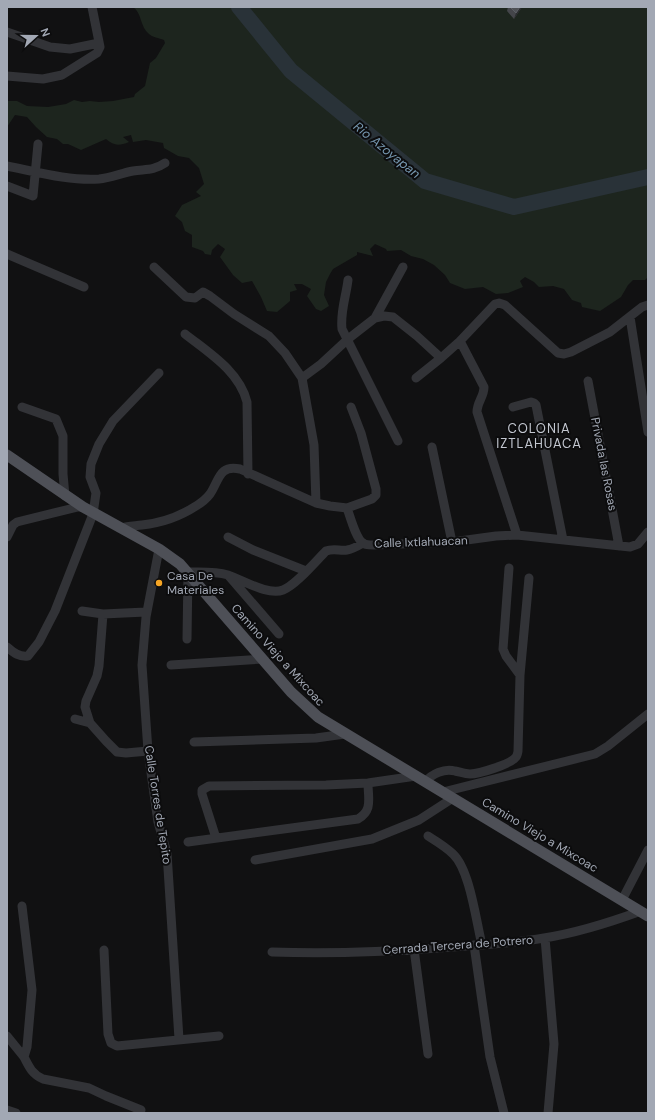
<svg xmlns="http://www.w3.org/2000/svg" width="655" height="1120" viewBox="0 0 655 1120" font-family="'DM Sans',sans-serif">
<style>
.green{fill:#1d251e}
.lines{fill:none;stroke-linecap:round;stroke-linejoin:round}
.river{stroke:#293238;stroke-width:16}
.minor{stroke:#323337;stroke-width:9}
.major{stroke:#4e5057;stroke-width:11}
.wall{fill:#44454a}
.shaded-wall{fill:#2b2c2f}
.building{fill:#4e5055;stroke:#5b5e64}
.poi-dot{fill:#f7a624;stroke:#0c0c0d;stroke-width:1.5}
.labels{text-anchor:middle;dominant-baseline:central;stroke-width:4;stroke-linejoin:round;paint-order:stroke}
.street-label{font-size:12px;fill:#a2a8b4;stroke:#0c0c0d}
.poi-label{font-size:12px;fill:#a2a8b4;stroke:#0c0c0d;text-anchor:start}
.water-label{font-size:13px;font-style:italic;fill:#7798b1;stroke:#0c0c0d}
.neighbourhood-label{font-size:13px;letter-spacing:1px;fill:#c3c7d0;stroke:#0c0c0d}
</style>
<rect width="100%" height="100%" fill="#111112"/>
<path class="green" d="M133 7H648V277L645 280H633L628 285 621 297 600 311 582 307 581 303 572 300 564 289 553 286 539 287 534 282 525 277 520 281 523 287 508 293 496 294 483 287 465 289 450 283 445 275 434 265 423 259 411 256 401 250 387 251 386 249 375 244 370 249 373 256 357 252V255L333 269 330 274 326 282 324 295 329 306 321 311 316 309 307 296 311 289 302 284H294L297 290 290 292V301L277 312 267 311 261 297 252 281 242 283 233 275 220 257 225 249 218 244 212 250 211 255 205 254 203 251 192 247V235L185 231 182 222 175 216 182 205 201 196 196 192 204 184 199 168 189 158 178 156 164 148 163 143 146 140 133 142 131 135 123 137 129 142C119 146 114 146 106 139L81 150 68 144H63L57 139 47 137 36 127 27 117 15 115 7 127V101H17L27 106 48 107 66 104 74 100 82 102 90 101 99 102 113 101 134 97 135 94 145 86 150 63 156 58 165 43 164 40C159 38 152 37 149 34 140 27 142 13 133 7Z"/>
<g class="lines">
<path class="river" d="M239 7 291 71 425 181 514 207 648 177"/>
<path class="minor" d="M7 32 50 47 70 49 99 43
M7 76 43 79 62 75 97 53 100 47 92 7
M7 166C37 172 69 181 99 179 110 178 122 173 133 171 146 169 153 171 165 163
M7 186 33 196 38 144
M7 254 84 287
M154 267 186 297 195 298 203 292 210 296 234 314 269 336 285 353 302 378 314 445 316 503
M348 280C346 297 340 312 342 329L398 441
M630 317 648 432
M375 318 384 316 393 317 417 336 441 358
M185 334C209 353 239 371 247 402L248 474
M460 341 484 387C484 397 477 402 477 412L517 535
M302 378 321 364 348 339 375 318 403 267
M416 378 441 358 460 341 495 304 499 303 505 305 558 353 564 354 571 352 610 332 642 307 648 305
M588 381 619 546
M22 407 56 419 63 436V474L65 496
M513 407 531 402 534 403 536 405 563 540
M432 447 452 542
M347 508C350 516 356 539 363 543 365 545 370 545 373 545L452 542 496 536 517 535 630 547 638 544 648 532
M121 528C128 526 134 526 142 525 162 523 179 517 196 506 201 503 207 498 210 494 219 481 219 464 240 469L316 503 330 506 347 508 372 499 376 495V489L361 433 351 407
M7 537 13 525 17 522 78 507H83
M228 537 253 550 306 571
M159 549 146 617 142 665 148 751 158 822 167 853 179 1039
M509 568 503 649 506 656 520 675
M229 576 279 634
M82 611 103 614
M187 639 188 572C201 572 215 571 228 575 243 580 268 596 283 590 296 585 316 561 326 551 333 548 340 551 347 550 353 549 358 546 363 543
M7 647C14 653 19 657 28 656L39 642 55 611 93 514 96 493 90 477 91 464 99 444 113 421 159 373
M171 665 262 659
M75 719 90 723 106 741 117 752 126 753 148 751
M90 723 85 707 86 701 97 676 99 666 103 614 146 612
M194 742 316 738 345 734
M425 782C432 774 444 768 455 771 460 772 465 774 470 774 479 774 511 764 516 757 517 756 518 752 518 751L520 675 529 578
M443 792 595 754 608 746 648 714
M428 836C436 841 446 847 453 854 470 870 476 921 482 945
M216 838 202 794V790L209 786 326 785 368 783 416 776
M188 842 358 819C373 810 368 799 368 783
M255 860 372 839 419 820 453 798
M622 900 648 850
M545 938 554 1044 548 1113
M474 945 490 1057 504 1113
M414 949 428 1054
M104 950 108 1034 111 1043 117 1046 219 1036
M272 952C328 954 383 952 439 948 474 945 510 944 544 938 576 933 611 922 641 911
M7 1036 24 1057 27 1047 32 990 22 906
M24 1057C29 1067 32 1074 43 1079L89 1088 106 1096 141 1110
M7 1110 16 1113"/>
<path class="major" d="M7 455 83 507 159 549 180 564 291 692 318 717 648 916"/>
</g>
<path class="wall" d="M508 7H522L514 19 507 11Z"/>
<path class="shaded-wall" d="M520 7H522L514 19 516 13Z"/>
<path class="building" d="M510 7H520L516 13Z"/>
<circle class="poi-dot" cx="159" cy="583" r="4"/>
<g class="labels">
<g class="street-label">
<text transform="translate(604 464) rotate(79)">Privada las Rosas</text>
<text transform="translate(421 542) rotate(-2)">Calle Ixtlahuacan</text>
<text transform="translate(278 655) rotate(48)">Camino Viejo a Mixcoac</text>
<text transform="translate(158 805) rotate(81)">Calle Torres de Tepito</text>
<text transform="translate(540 835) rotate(31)">Camino Viejo a Mixcoac</text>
<text transform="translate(458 945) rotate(-4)">Cerrada Tercera de Potrero</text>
</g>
<g class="poi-label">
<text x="167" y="576">Casa De<tspan x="167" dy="14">Materiales</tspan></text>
</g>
<g class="water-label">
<text transform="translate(387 150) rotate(39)">Rio Azoyapan</text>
</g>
<g class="neighbourhood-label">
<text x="539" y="428">COLONIA<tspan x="539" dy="15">IZTLAHUACA</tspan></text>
</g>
</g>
<rect width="655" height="1120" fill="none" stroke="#a2a8b4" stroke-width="16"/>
<g transform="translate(36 36) rotate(69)" stroke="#0c0c0d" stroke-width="3" paint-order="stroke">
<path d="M0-3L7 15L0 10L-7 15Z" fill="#a2a8b4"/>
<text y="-6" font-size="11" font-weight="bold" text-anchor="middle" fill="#a2a8b4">N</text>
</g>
</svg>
